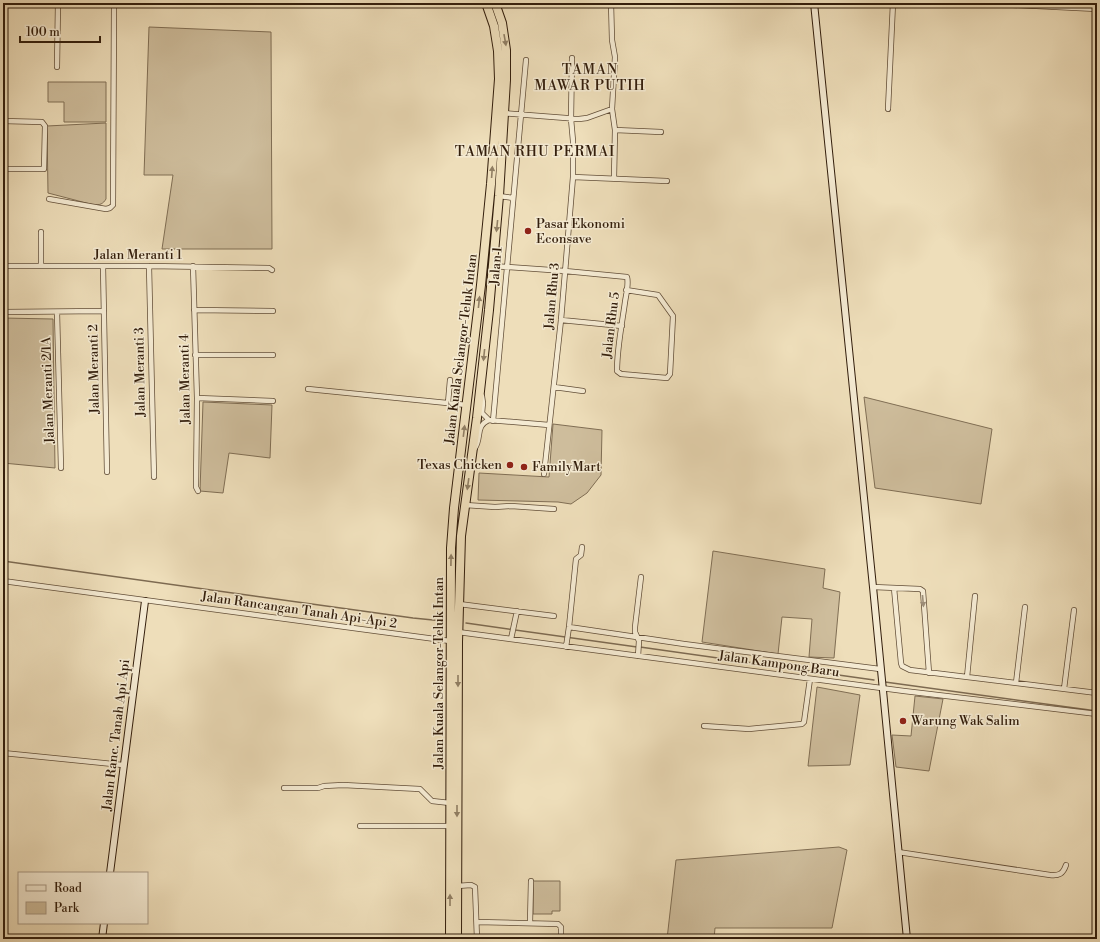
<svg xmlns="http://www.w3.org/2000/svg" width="1100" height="942" viewBox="0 0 1100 942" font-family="'Libre Bodoni',serif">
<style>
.green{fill:#cebd9c;stroke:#806e54}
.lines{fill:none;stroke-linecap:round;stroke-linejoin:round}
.stream{stroke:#7d6a51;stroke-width:1.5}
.street-casing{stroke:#624e38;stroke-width:6}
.secondary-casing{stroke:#331e0c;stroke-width:8}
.highway-casing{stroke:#331e0c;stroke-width:10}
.street{stroke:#f4ead2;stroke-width:4.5}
.secondary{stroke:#f4ead2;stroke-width:6}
.highway{stroke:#eedeba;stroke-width:8}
.oneway{fill:#907e63}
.oneway2{fill:#9d8e79}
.poi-dot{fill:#8f2418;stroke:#f4ead2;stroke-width:1.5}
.labels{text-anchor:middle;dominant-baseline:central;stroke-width:3;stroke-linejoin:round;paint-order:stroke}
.poi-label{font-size:13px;fill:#331e0c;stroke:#f4ead2;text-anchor:start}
.street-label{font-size:13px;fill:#331e0c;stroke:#f4ead2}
.neighbourhood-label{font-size:14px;letter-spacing:1px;fill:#331e0c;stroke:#f4ead2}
</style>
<rect width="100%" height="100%" fill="#eedeba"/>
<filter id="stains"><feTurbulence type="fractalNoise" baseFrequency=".005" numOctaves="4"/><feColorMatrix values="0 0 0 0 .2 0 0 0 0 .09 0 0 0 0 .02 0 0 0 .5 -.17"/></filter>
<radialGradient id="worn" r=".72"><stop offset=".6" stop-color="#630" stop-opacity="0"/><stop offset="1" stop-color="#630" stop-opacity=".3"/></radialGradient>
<path class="green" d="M149 27 271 32 272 249H162L173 175H144Z
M48 82H106V122H64V102H48Z
M106 123V199C103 204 100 205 94 205L48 193 47 126Z
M3 318 53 319 55 468 3 463Z
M864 397 992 429 981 504 875 488Z
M203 402 272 405 270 458 229 453 223 493 200 491Z
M553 424 602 430 601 475 587 493 571 504 558 502 478 500 479 473 549 477Z
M713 551 825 569 823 588 840 592 834 658 809 657 812 619 782 617 778 654 702 642Z
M817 687 860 695 850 765 808 766Z
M915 696 943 699 929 771 896 767 892 735 911 736Z
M839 847 847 850 832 928H715L714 939H667L676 860Z
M533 881H560V911H552V914H533Z"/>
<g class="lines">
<path class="stream" d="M3 561 413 618 443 621
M466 623 637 647
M640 647 874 680
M885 682 1097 711"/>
<g class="street-casing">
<path id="street" d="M611 3 612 40 615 57 612 109 615 130
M972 3 1097 9
M57 67 58 3
M3 73 4 3
M888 109 893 3
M502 113 579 119 587 118 612 109
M3 121 42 122 45 126 44 169H3
M573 177 667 181
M614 178 615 130 661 132
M499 196 513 198
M49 199 106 209 110 208 113 205 114 8 113 3
M41 232V265
M3 266H149L269 268 272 270
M103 266 107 472
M149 266 154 477
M193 266 197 398 196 487 198 491
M493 266 565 271 627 277C629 284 626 295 625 302 622 324 617 348 617 371L621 374 667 378 670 374 673 316 658 295 626 290
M194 310 273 311
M3 312 104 311
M57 312 61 468
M561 320 622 326
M195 355H273
M554 387 583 391
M308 389 467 405
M482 396 483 403 482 413 489 420 549 425
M197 398 273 401
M448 403 450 380
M493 421 526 60
M475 448C482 437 475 426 489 420
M544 474 561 320 573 177V141L571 119 572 58
M465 505 495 507 511 506 554 509
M3 581 450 641
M873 587 920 589 923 591 929 673
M894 588 901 663 902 666 910 670 1097 693
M459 604 554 616
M569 627 684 644 880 669
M458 632 904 691 1097 714
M511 639 517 611
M566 647 569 627 576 559 581 555 582 547
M638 656 639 641 635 632V627L641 577
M967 677 975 596
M1016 683 1025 607
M1064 689 1074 610
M704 726 749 729 802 724 804 722 810 679
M3 753 123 765
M284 788H318L324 786 343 785 420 789 432 801 450 803
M360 826H450
M898 852 1050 875C1059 876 1063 874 1066 865
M457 886 471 885 475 887 477 939
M477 922 558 924 561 927V939
M530 923 531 881"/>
</g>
<g class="secondary-casing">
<path id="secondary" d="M814 3 873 587 907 939
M110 873 145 601
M102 939 104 923"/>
</g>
<g class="highway-casing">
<path id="highway" d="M450 939 451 548 454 508 481 285 491 184 499 79 498 51 494 26 486 3
M457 939 458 642 461 536 477 418 489 310 499 196 506 80V50L502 23 495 3"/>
</g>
<use href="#street" class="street"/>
<use href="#secondary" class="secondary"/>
<use href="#highway" class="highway"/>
</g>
<defs><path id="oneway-solid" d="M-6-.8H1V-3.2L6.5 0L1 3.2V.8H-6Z"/></defs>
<g class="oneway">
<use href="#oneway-solid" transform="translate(505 40) rotate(80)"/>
<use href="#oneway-solid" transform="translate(492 172) rotate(-86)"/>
<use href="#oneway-solid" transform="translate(497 226) rotate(96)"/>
<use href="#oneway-solid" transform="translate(479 302) rotate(-84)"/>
<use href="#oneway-solid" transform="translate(484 355) rotate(96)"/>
<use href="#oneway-solid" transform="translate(464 431) rotate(-83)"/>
<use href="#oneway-solid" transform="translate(468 484) rotate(98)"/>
<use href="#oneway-solid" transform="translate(451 560) rotate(-89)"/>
<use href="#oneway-solid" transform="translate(458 681) rotate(90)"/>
<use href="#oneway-solid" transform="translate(457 811) rotate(90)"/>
<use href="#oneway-solid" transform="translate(450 900) rotate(-90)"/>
</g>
<use class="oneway2" href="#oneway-solid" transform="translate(923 601) rotate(85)"/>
<g class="poi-dot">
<circle cx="528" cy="231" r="4"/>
<circle cx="510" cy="465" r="4"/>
<circle cx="524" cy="467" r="4"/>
<circle cx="903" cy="721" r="4"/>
</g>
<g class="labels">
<g class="poi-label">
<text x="536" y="224">Pasar Ekonomi<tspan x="536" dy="15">Econsave</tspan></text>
<text x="502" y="465" text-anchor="end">Texas Chicken</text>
<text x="532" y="467">FamilyMart</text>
<text x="911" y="721">Warung Wak Salim</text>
</g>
<g class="street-label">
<text x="138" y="255">Jalan Meranti 1</text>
<text transform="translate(496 266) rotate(-85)">Jalan 1</text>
<text transform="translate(552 296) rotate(-85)">Jalan Rhu 3</text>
<text transform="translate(611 325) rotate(-83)">Jalan Rhu 5</text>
<text transform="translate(461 349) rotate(-83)">Jalan Kuala Selangor-Teluk Intan</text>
<text transform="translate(94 369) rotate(-91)">Jalan Meranti 2</text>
<text transform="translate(140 372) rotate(-91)">Jalan Meranti 3</text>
<text transform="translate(185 379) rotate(-91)">Jalan Meranti 4</text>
<text transform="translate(48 390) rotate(-92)">Jalan Meranti 2/1A</text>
<text transform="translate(299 610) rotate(8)">Jalan Rancangan Tanah Api-Api 2</text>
<text transform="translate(779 664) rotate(8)">Jalan Kampong Baru</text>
<text transform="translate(439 673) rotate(-90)">Jalan Kuala Selangor-Teluk Intan</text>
<text transform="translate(116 735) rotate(-83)">Jalan Ranc. Tanah Api Api</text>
</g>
<g class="neighbourhood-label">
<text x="590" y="70">TAMAN<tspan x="590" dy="16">MAWAR PUTIH</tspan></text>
<text x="535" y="152">TAMAN RHU PERMAI</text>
</g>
</g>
<rect width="1100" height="942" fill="none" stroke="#eedeba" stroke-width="16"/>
<rect x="4" y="4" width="1092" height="934" fill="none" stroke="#331e0c" stroke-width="2"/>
<rect x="8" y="8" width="1084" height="926" fill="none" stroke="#331e0c"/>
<rect x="18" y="872" width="130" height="52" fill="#f4ead2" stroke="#a79883"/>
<rect x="26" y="885" width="20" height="6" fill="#f4ead2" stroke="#a79883"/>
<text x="54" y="892" font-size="12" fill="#331e0c">Road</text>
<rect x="26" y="902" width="20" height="12" fill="#cebd9c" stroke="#a79883"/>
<text x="54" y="912" font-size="12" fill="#331e0c">Park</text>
<path d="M20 36v6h80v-6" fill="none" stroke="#331e0c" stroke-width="2"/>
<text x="26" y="36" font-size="12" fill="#331e0c" stroke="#f4ead2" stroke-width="3" paint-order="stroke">100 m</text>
<rect width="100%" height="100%" filter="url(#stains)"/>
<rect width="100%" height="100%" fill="url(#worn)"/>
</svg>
